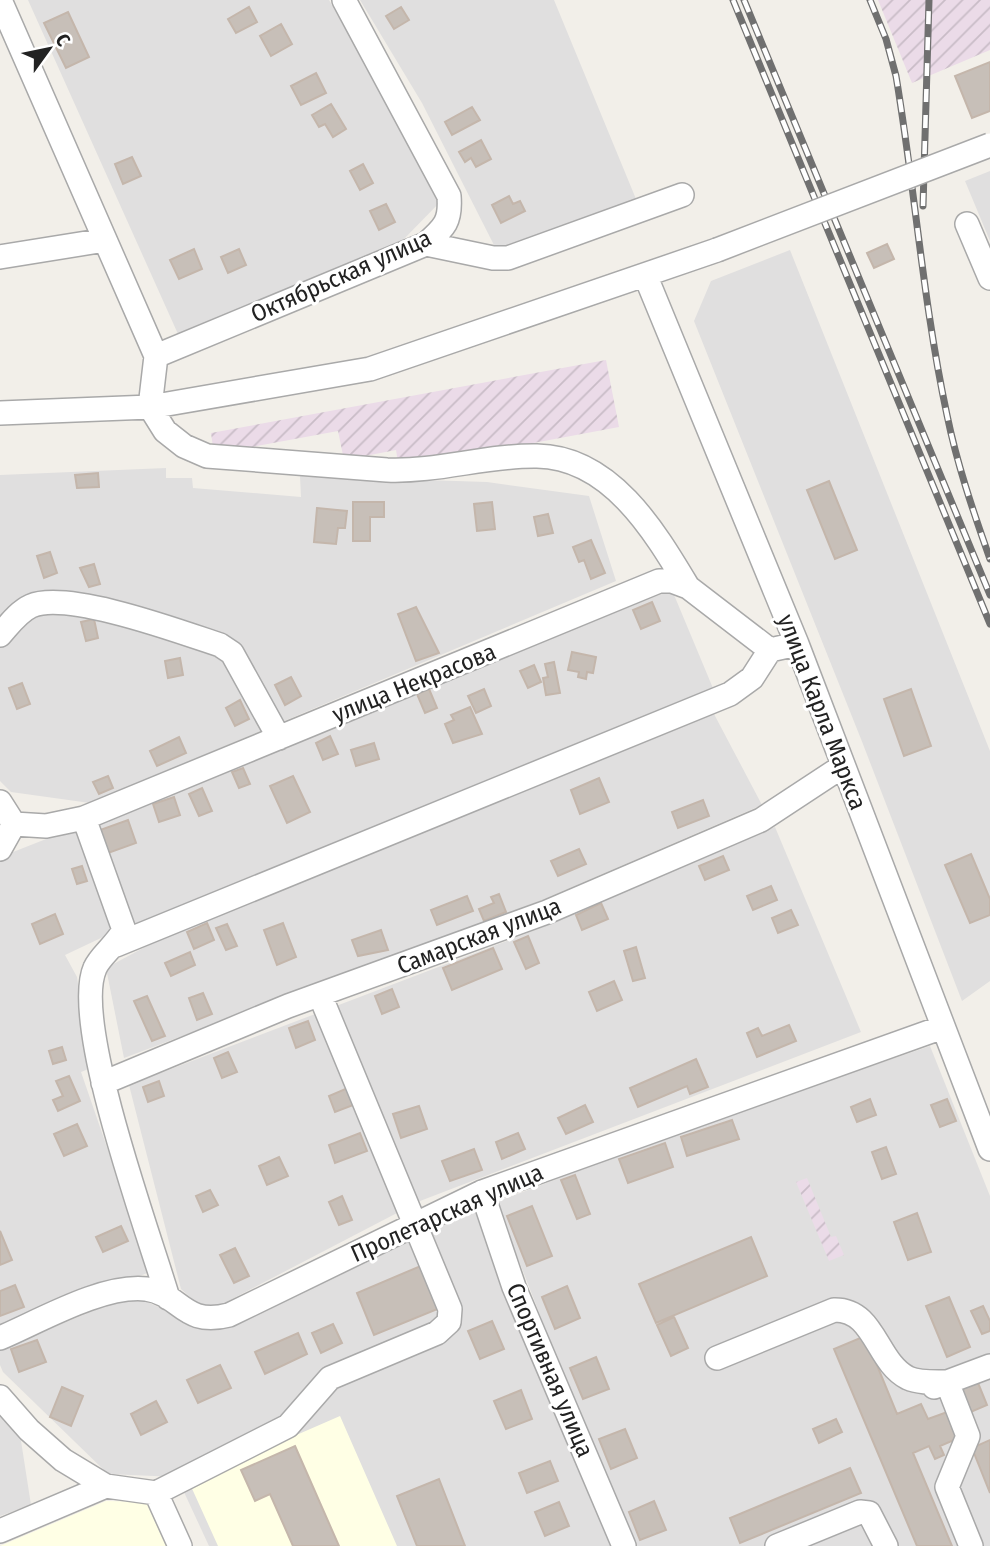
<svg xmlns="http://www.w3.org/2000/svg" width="990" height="1546" viewBox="0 0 990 1546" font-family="'Fira Sans Condensed',sans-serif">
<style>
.residential{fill:#e0dfdf}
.industrial{fill:url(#industrial-furrows)}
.education{fill:#ffffe5}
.building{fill:#c7bfb8;stroke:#c4b6ab;stroke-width:2}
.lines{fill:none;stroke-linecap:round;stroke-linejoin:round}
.minor-casing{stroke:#a9a9a9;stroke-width:26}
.minor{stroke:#fff;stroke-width:23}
.rail-casing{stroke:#707070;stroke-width:7}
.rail{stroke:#fff;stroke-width:4.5;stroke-dasharray:13;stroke-linecap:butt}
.minor-bridge-casing{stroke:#a9a9a9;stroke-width:26;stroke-linecap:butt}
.minor-bridge{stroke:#fff;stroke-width:23}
.labels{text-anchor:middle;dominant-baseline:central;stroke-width:6;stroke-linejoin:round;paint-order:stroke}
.street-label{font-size:24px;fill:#222;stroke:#fff}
</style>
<defs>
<pattern id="industrial-furrows" width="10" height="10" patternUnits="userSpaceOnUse" patternTransform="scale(1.75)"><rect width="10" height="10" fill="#ebdbe8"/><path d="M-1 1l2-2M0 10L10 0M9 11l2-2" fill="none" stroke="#c9bcc7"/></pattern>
</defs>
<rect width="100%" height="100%" fill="#f2efe9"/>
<path class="residential" d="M28 0H329L442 200 403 240 178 334Z
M360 0H554L636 199 497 251 422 103Z
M990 171V241L965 181Z
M790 250 990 751V981L962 1001 861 739 694 321 711 281Z
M166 468V478H192L193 488 301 497 300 476 487 482 589 496 616 581 90 803 11 792 0 781V475Z
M672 590 715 693 132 930 90 821Z
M714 714 762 805 542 900 124 1058 106 968 184 926Z
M79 826 120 929 65 955 77 977 91 1068 81 1072 150 1272 0 1329V854L3 856Z
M775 827 861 1032 420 1201 207 1312 181 1289 129 1085 551 924Z
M930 1046 990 1196V1546H630L496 1202 711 1121Z
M477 1209 612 1546H209L177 1477 108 1474 3 1372 0 1365V1349L132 1295 189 1321Z
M0 1402 19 1428 31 1505 0 1516Z"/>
<path class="industrial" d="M878 0H990V50L912 83Z
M606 360 619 427 399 468 396 450 344 460 338 431 214 454 211 433Z
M807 1178 831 1237 836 1236 844 1255 829 1261 796 1182Z"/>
<path class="education" d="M340 1416 397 1546H218L189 1482Z
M106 1501 146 1502 166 1546H0Z"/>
<path class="building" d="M249 7 257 22 236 33 228 19Z
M401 7 409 20 394 29 386 16Z
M68 12 89 57 66 68 44 23Z
M281 24 292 44 271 56 260 36Z
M990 62V111L972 118 955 76Z
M316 73 326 93 301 105 291 86Z
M331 104 346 129 333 137 325 124 319 127 312 115Z
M472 107 480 120 452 135 445 122Z
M481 140 491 159 476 167 471 158 465 162 459 152Z
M132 157 141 176 123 184 115 164Z
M363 164 373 183 360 190 350 171Z
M509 196 513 204 520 201 525 211 501 223 492 205Z
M386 204 395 222 379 230 370 211Z
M887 244 894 259 874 268 867 253Z
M194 249 202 269 179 279 170 260Z
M239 249 246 265 228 273 221 257Z
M98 473 99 487 77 488 75 475Z
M829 481 857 550 835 559 807 490Z
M353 502H384V517H370V541H353Z
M492 502 495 529 477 531 474 504Z
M317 508 347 511 345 528H338L336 544 314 542Z
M548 514 553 533 538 536 534 517Z
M591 540 605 573 591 579 584 560 579 562 573 547Z
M50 552 57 573 44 578 37 556Z
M94 564 100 584 89 587 80 568Z
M652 602 660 621 641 629 633 610Z
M416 607 439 653 416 661 398 614Z
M94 619 98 638 86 641 81 622Z
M572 652 596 657 593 673 587 672 586 679 578 677 579 672 568 670Z
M180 658 183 675 168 678 165 661Z
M554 662 560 693 546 695 543 678 548 677 545 664Z
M534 665 541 682 528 688 520 671Z
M291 677 301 696 285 705 275 685Z
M22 683 30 704 17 709 9 688Z
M429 689 437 708 425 713 417 694Z
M484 689 491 706 476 713 468 696Z
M911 689 931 746 904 756 884 699Z
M240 700 249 719 235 726 226 708Z
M470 707 482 734 453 743 445 724 454 720 451 715Z
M330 736 338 754 323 760 316 743Z
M179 737 186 753 157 766 150 751Z
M374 743 379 759 356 766 351 750Z
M243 768 250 784 239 788 232 772Z
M108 776 113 788 99 794 93 782Z
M293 776 310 812 287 823 270 786Z
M599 778 609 802 580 814 571 790Z
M202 788 212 811 199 816 189 794Z
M174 797 180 815 159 822 153 804Z
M703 800 709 816 678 828 672 812Z
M128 820 136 843 108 853 100 830Z
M579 849 586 864 558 876 551 861Z
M971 854 990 899V915L970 923 945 865Z
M723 856 729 870 705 880 699 866Z
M82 866 87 881 77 884 72 869Z
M771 886 777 900 753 910 747 896Z
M499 894 506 912 484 921 479 909 494 903 491 897Z
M467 896 473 911 437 925 431 910Z
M601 903 608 919 582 930 576 915Z
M791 910 798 925 778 933 772 918Z
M55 914 63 934 40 944 32 924Z
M207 923 214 940 194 949 187 932Z
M283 923 296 957 277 965 264 930Z
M227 924 237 946 226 950 216 928Z
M381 930 388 950 358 956 352 940Z
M528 936 539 963 526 969 514 942Z
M636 947 645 978 633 981 624 951Z
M493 948 502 969 452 990 443 968Z
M190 952 195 965 171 976 165 963Z
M614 981 622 1000 597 1011 589 992Z
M392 989 399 1007 382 1014 375 996Z
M203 993 212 1014 197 1020 189 998Z
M147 996 165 1036 152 1041 134 1001Z
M308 1021 315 1040 296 1048 289 1028Z
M789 1025 796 1041 757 1057 747 1033 758 1028 762 1036Z
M62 1047 66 1060 53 1064 49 1051Z
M228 1052 237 1072 222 1078 214 1058Z
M696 1059 708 1087 690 1094 687 1086 638 1107 630 1088Z
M69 1076 80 1101 58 1111 53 1100 63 1096 56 1081Z
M159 1081 164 1096 148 1102 143 1087Z
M350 1087 356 1104 335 1112 329 1096Z
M870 1099 876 1115 857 1122 851 1107Z
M947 1099 956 1121 940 1127 931 1105Z
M585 1105 593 1122 566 1134 558 1118Z
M419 1106 427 1129 401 1138 393 1114Z
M732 1120 739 1139 687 1156 681 1137Z
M77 1124 87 1146 64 1156 54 1134Z
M360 1133 367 1151 335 1163 329 1145Z
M518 1133 525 1149 502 1159 496 1142Z
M665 1143 673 1167 628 1183 619 1159Z
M886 1147 896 1174 882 1179 872 1152Z
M474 1149 482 1170 450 1181 442 1161Z
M279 1157 288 1176 267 1185 259 1166Z
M575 1175 590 1214 577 1219 561 1180Z
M210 1190 218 1205 203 1212 196 1196Z
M342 1196 352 1220 339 1225 329 1202Z
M532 1206 552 1256 527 1266 507 1216Z
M917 1213 931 1252 908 1260 894 1222Z
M121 1226 128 1241 103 1252 96 1237Z
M0 1231 12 1260 0 1265Z
M751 1237 767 1276 656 1323 639 1284Z
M235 1248 249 1276 234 1283 220 1255Z
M423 1265 440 1308 374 1335 357 1293Z
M15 1285 24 1307 0 1316V1291Z
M567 1286 580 1318 555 1329 542 1297Z
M949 1297 970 1347 947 1357 926 1306Z
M983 1306 990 1321V1331L982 1334 971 1311Z
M674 1317 688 1348 671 1356 657 1325Z
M492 1321 504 1349 480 1359 468 1331Z
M333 1324 342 1343 321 1353 312 1333Z
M298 1333 307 1354 265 1374 255 1352Z
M865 1336 897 1414 921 1404 928 1419 950 1411 961 1437 940 1446 944 1455 935 1459 929 1446 913 1453 952 1546H917L834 1349Z
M37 1340 46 1362 19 1372 11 1349Z
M596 1357 609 1389 583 1399 570 1368Z
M220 1365 231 1388 198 1403 187 1380Z
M976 1378 987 1405 966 1414 955 1387Z
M62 1387 83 1396 71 1426 50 1417Z
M521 1390 532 1419 506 1429 494 1401Z
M156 1401 167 1422 141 1435 131 1414Z
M836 1419 842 1432 819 1443 813 1429Z
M625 1429 637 1458 611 1469 599 1439Z
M990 1440V1493L972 1448Z
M295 1446 339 1546H293L270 1494 255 1501 241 1470Z
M550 1461 558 1481 527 1493 519 1473Z
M850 1468 861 1493 740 1543 730 1518Z
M439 1479 465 1546H417L397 1496Z
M654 1501 666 1530 640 1540 629 1512Z
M559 1502 569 1526 545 1536 535 1512Z"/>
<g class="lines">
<g class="minor-casing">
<path id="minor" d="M0 0 156 356 150 407 165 431 184 446 207 456 387 470C438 472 487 455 537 456 611 457 655 532 688 587
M967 224 990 278
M426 244 493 258H508L682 195
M0 257 105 240
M646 277 797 644 990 1149
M156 356 426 244C445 227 451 221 449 196L344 0
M0 413 150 407 370 369 717 250
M0 635C9 625 18 612 31 606 67 590 181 632 220 645L232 653 279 738
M0 802 14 824
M84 818 124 930C116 945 100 956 95 968 71 1022 149 1234 168 1298
M14 824 46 826 84 818 659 581H672L688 587 770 650 797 644
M0 849 14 824
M116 945 730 694 752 678 770 650
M103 1083 288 1006 547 912 761 820 843 766
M482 1192 514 1287 624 1546
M0 1338C40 1321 103 1284 146 1289 181 1294 183 1327 229 1315L482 1192 943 1027
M717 1358 834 1310C875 1309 876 1362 908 1378 919 1383 934 1382 947 1382L968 1436 947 1487 971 1546
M934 1387 990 1366
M0 1397 29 1430 63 1460 106 1486 156 1493 288 1426 330 1378 437 1333 449 1322 450 1309 320 995
M156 1493 180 1546
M0 1531 106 1486
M777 1546 860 1512 869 1513 886 1546"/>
</g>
<use href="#minor" class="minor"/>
<g class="rail-casing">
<path id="rail" d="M733 0 990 624
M744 0 990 595
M870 0 886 39 896 76C915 189 923 303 947 415 957 464 973 511 990 559
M923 206 929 0"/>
</g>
<use href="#rail" class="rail"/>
<g class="minor-bridge-casing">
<path id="minor-bridge" d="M717 250 990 145"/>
</g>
<use href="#minor-bridge" class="minor-bridge"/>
</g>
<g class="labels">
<g class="street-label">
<text transform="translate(341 276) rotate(-24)">Октябрьская улица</text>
<text transform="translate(414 683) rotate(-22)">улица Некрасова</text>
<text transform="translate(822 712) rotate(69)">улица Карла Маркса</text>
<text transform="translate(479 936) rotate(-21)">Самарская улица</text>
<text transform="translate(447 1213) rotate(-24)">Пролетарская улица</text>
<text transform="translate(550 1370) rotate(67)">Спортивная улица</text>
</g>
</g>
<g transform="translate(49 49) rotate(57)" stroke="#ffffff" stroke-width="5" paint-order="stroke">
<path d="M0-5L12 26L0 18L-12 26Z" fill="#222222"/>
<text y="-10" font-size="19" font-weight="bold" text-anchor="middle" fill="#222222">С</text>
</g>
</svg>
